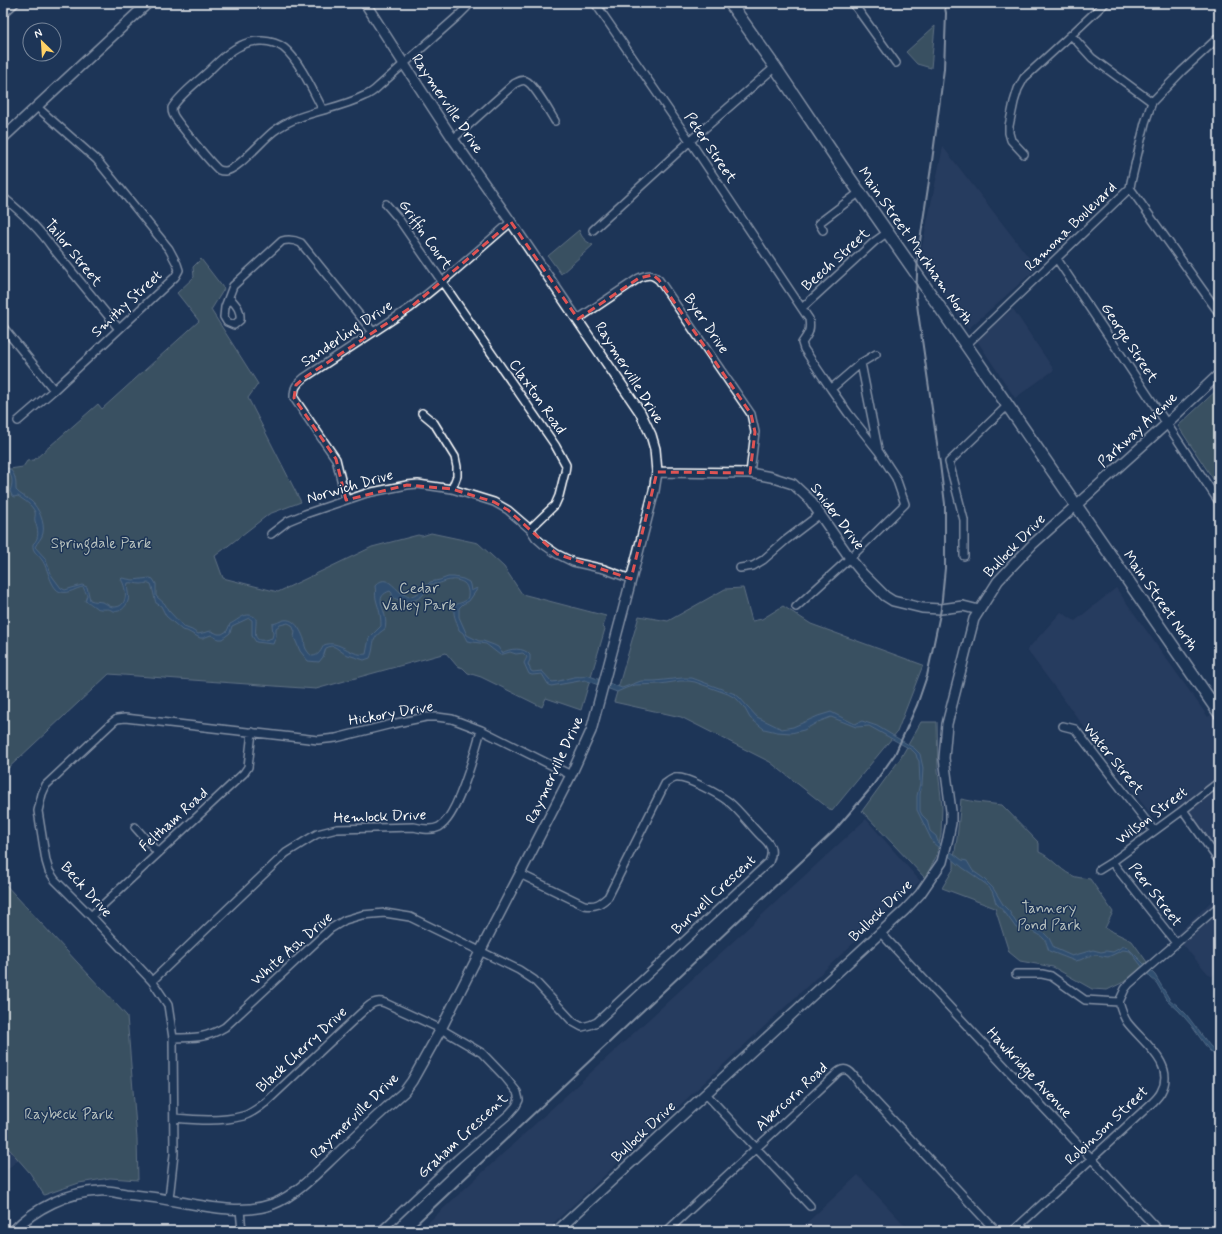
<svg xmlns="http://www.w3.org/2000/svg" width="1222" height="1234" viewBox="0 0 1222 1234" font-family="Mynerve,sans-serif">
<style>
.built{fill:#334467}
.green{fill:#5c726d;stroke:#aeb8b6}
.water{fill:#466e8e;stroke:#90a8bb}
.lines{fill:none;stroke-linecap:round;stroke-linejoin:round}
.minor-casing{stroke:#fff;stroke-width:10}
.tertiary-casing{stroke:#fff;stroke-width:12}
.primary-casing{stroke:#fff;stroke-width:14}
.minor{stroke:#1d3557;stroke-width:7}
.tertiary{stroke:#1d3557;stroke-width:9}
.primary{stroke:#1d3557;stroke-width:11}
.rail{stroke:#fff;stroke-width:2}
.marked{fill:none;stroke:#de5353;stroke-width:3;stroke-dasharray:8 5;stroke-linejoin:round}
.labels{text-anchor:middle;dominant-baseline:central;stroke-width:3;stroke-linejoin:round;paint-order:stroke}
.street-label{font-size:15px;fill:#fff;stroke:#1d3557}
.park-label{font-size:15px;fill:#b6c0bd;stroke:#1d3557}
</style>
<rect width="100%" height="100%" fill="#1d3557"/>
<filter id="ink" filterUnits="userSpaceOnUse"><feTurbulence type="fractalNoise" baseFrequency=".025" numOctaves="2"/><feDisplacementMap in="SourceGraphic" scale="8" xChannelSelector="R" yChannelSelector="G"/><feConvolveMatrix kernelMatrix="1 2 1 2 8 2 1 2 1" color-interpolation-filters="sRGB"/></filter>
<g filter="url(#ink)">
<path class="built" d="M943 147 1037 268 968 329 919 261Z
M1013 309 1054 370 1015 398 976 339Z
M1116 588 1208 717 1219 709V871L1175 804 1154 818 1120 775 1027 650 1061 612 1075 621Z
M866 819 920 881 545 1231H419Z
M1219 894V969L1211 977 1175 936Z
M3 1142 19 1159 3 1173Z
M858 1175 910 1231H798Z"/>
<path class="green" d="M935 26 931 68 917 64 906 52Z
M579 230C582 238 585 241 593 245L561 274 548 256Z
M201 259 224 289 211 310 258 384 248 398 301 502 269 514 215 556 223 578 278 592 372 547 418 535 422 536 431 533 478 543 504 567 522 594 606 616 603 627 605 629 581 710 546 698 542 707 481 677 468 673 463 668 457 666 446 653 316 689 109 674 3 773V470L23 467 27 461 34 460 98 404 102 409 199 321 177 293 194 277 193 267Z
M1219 388V488L1178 426Z
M743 588 752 621 762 619 783 606 811 624 923 665 897 732 832 811 770 762 681 717 614 702 639 616 668 621 725 589Z
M921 722H937L938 770 942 806 941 835 936 857 925 878 862 811 900 759Z
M961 799 976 802 1002 805 1039 843V852C1051 857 1059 869 1071 875 1076 878 1084 878 1090 879L1113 912 1105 928 1132 941 1147 962 1126 981 1107 990 1092 989 1053 967 1020 961 1009 952 995 908 942 888 954 868V857L957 839Z
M3 882 127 1016 137 1139 138 1180 110 1178 79 1183 44 1195 30 1173 3 1142Z"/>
<path class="water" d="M8 468C16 473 16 482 16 490 20 495 26 497 31 501 39 508 45 523 43 533 42 539 37 542 35 547L45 558 52 576 61 588 65 590 82 585 87 587 90 600C95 602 98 601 102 602 107 603 109 607 113 607 129 608 127 589 121 579L122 578 133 580 150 578 153 579 156 584V596L165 604 168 610 184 627 192 630 198 634 211 631 218 634H222L227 631 230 624C239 620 246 610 256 618 257 631 249 646 272 638L273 634 272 624C278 623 280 621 284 620 295 618 301 631 304 639 305 642 304 645 306 649 308 652 309 654 312 656 319 656 321 650 324 645 340 639 350 657 366 654L369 638 381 626C381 613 379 611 376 599 375 595 376 590 375 586 385 574 392 585 400 592 402 594 406 595 409 597L419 593 430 582 440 580 448 577H454L463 579 469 582 470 585 471 591 475 589 478 588 469 601 463 604 459 608V617L467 635 479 641H483L494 645 498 647 502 653C510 648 524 647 530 655V660L528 664 531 671 533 672 542 671 552 682C560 682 567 678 574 677 580 676 582 678 587 675L622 688 641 681H655L682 678H692L735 694 739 697 757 717 782 729 793 727 818 716 831 712 855 724 862 721 877 726 914 748 920 754 923 768 922 785 920 794V811L922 815 927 820 930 831 936 836 938 842 962 860 967 861 973 871 983 878 993 888 1004 906 1009 911 1017 924 1023 923 1043 932 1049 938 1054 948 1072 956 1093 950 1101 952 1106 951 1113 952 1124 946 1127 947 1155 975 1170 1000 1177 1005 1186 1014 1210 1046 1219 1053V1057L1214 1055 1208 1049 1191 1025 1179 1011 1166 999 1156 982 1151 978 1130 951 1123 950 1108 957 1096 955 1089 956 1080 960 1075 961 1049 951C1047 947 1047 942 1044 939 1038 932 1025 928 1016 928L1006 914 996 903 992 891 987 885 972 874 963 868 933 843 917 810V796L920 783 919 761 917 758 916 754 912 750 869 726 856 727 831 717 818 722 804 730 791 733 777 732 764 729 750 718 744 707 737 699 728 694 695 682 689 681H680L660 684 635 685 626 688 617 692 585 680 551 686 548 684 542 674 532 675 529 674 524 663 527 657 523 653 516 654 510 652 500 655 486 644 467 641 463 633 459 630C458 623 453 617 454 609 455 602 462 604 466 600 470 596 468 586 464 583 461 581 455 579 452 580 448 580 446 581 443 582 439 584 434 584 430 584 427 587 426 592 423 595 414 603 403 603 392 597V593L390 591C375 596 383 606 385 616 386 621 386 625 385 629 369 639 376 644 370 658L364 660 345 654 335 647 331 646 326 648 323 657 319 662 308 661 300 651 294 637 295 632 292 625 288 623 280 625 276 628V636L273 644 256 642 252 636V620L249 618 232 626 230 633 222 639H218L211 635 203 638H200L187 631 182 630 166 616 161 606 156 603C155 601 152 585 151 584 148 582 144 584 141 584 136 584 132 582 128 583 126 589 130 595 128 601 126 607 120 613 114 611 112 611 110 609 108 609 104 609 99 610 95 607 90 604 91 603 85 601L87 595 83 587C76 588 69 594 61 592 51 590 48 568 42 560 38 554 32 552 33 544 40 538 38 530 35 521 34 518 36 515 35 512 31 504 25 501 18 496L14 497 12 496 10 491C12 485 14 478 8 472H3V469Z"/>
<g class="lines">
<g class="minor-casing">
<path id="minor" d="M595 3 690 141 809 319C811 331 808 334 802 343L804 349 831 389 848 413 879 452 896 478 905 504 850 558 796 607
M853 3 896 63
M1105 3 1071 35 1092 58 1152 102
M3 14 15 3
M323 110C314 93 299 60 284 48 272 39 253 39 240 46 229 51 219 61 211 69 200 80 179 95 172 108 172 110 172 112 173 114 175 120 214 167 219 170 221 171 223 171 225 171 237 171 262 140 274 131 300 111 335 111 364 96 370 94 375 90 379 86L459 15 467 7 468 3
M453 139 514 84C518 82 522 79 526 81 534 84 550 113 555 121
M1024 154 1011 140 1009 133V126L1014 102 1018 89 1024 78 1071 35
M1130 188 1219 313
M3 197C21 212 38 227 51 246L119 329
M386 204 398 218 555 445 566 465 565 472 559 496 555 505 530 529
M593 230 690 141 775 67
M823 230 819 223 860 192
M1057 259 1219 502
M229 297C236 305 241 309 240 320L234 325 227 322 224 317 225 307 233 286 282 241C289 239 295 240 301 243L373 332
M802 308 874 242 888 232
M578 319 639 278C648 274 652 274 659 280L751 414 755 432 750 473
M3 327 54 390
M966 345 1130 188 1131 182 1145 123 1152 102 1182 71 1219 37
M861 363 878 449
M831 389 861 363 876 354
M422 413 434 423 455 457 457 467V476L452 489
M18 421 54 390 175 277 179 270 177 264 169 249 97 160 37 107
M346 500 336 459 294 398C294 387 296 385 304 378L410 308 442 282 511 222
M271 534 288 521 305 514 367 493 407 485 418 484 452 489 494 502 508 510 530 529 536 538 544 545 557 554 573 562 604 569 631 579
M964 556V520L949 462 1007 406
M740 568 753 566 763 560 786 540 820 514
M1063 726 1075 729 1154 831
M1183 810 1219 861
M135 827 158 853
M1112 862 1176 943
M1099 870 1112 862 1183 810 1219 782
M91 916 244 773 248 767 252 732
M880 932 1008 1070 1091 1158 1159 1231
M1016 974H1042L1051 976 1085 1000 1119 1002
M152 981 286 853 307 840 317 834 337 829 414 827C422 829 431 831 439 827 458 817 475 751 481 730
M173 1038C194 1038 207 1038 225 1027L330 929 345 920 362 915 385 913 410 917 519 970 534 980 573 1022 582 1027 590 1025 597 1022 769 862C774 850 771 844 761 836 751 826 740 811 729 802 720 795 686 776 675 778 671 779 668 782 665 784L608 897C600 904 596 907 584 905L520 874
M706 1094 810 1206
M174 1118C196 1120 221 1122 243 1116 251 1114 258 1108 265 1103L361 1013C369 1006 374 999 385 1003L441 1029 482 1053 505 1077 517 1092 519 1100 516 1106 509 1114 457 1159 381 1231
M169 1199 174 1154 173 1038 168 1005 152 981 91 916 55 880 49 871 46 861 38 811 42 794 46 785 113 722 117 719 125 718 318 740 336 738 392 724 426 717H437L452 719 481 730 571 775
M240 1210 242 1231
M20 1224 26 1231
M667 1231 834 1076C846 1062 853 1074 860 1085L996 1231
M1013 1231 1153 1102C1156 1099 1159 1096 1161 1092 1177 1064 1141 1041 1127 1022 1123 1016 1121 1009 1119 1002L1125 989 1129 984 1219 906"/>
</g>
<g class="tertiary-casing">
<path id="tertiary" d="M3 138 148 3
M657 472 750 473 771 477 793 484 810 500 850 558 863 574 885 596 893 601 922 608 941 609 963 606 979 610
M13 1231C35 1208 68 1192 99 1191 108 1190 118 1193 126 1194 146 1196 166 1199 186 1203 214 1208 245 1214 273 1204 295 1196 318 1172 335 1156 358 1134 380 1113 404 1092L412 1081 441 1029 487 938 571 775 591 731 625 603 654 491 657 472 655 449 651 435 640 412 511 222 453 139 404 64 365 3
M557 1231 905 910 920 894 942 862 948 838 951 823V811L944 758 947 724 974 619 998 581 1033 544 1162 428 1219 374"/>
</g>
<g class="primary-casing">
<path id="primary" d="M730 3 775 67 849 177 966 345 1219 713"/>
</g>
<use href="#minor" class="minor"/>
<use href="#tertiary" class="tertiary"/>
<use href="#primary" class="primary"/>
<path class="rail" d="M409 1231 835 830 871 788 895 754 917 705 927 676 941 609 945 568V504L940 464 918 312 916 296 918 254 932 161 944 69 946 13 944 3"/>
</g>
</g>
<path d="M0 0H1222V1234H0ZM511 222 578 319 639 278 653 275 659 280 751 414 755 432 750 473 657 472 631 579 557 554 508 510 494 502 452 489 407 485 346 500 336 459 294 398 296 385 304 378 410 308Z" fill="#1d3557" fill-opacity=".55" fill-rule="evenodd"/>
<path class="marked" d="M511 222 578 319 639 278 653 275 659 280 751 414 755 432 750 473 657 472 631 579 557 554 508 510 494 502 452 489 407 485 346 500 336 459 294 398 296 385 304 378 410 308Z"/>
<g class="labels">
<g class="street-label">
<text transform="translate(447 104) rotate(56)">Raymerville Drive</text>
<text transform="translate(710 148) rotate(56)">Peter Street</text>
<text transform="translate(1071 227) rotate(-44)">Ramona Boulevard</text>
<text transform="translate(425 235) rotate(55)">Griffin Court</text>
<text transform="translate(915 246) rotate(55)">Main Street Markham North</text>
<text transform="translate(73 253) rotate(51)">Tailor Street</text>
<text transform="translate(836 260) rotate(-42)">Beech Street</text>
<text transform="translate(127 304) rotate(-43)">Smithy Street</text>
<text transform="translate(706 324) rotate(56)">Byer Drive</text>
<text transform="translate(347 334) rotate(-34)">Sanderling Drive</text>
<text transform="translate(1129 343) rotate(57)">George Street</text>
<text transform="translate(629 373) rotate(58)">Raymerville Drive</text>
<text transform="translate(537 397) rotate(55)">Claxton Road</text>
<text transform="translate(1138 430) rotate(-43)">Parkway Avenue</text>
<text transform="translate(350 487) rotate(-16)">Norwich Drive</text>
<text transform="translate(837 517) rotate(53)">Snider Drive</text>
<text transform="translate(1015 546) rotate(-46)">Bullock Drive</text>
<text transform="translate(1160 601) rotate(55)">Main Street North</text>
<text transform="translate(391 714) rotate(-10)">Hickory Drive</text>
<text transform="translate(1113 759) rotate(51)">Water Street</text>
<text transform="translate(555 770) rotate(-65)">Raymerville Drive</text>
<text transform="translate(1152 816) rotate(-37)">Wilson Street</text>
<text transform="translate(380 817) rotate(-2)">Hemlock Drive</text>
<text transform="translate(174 820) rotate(-42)">Feltham Road</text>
<text transform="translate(86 890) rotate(48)">Beck Drive</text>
<text transform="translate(714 895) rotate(-43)">Burwell Crescent</text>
<text transform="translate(1155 895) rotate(52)">Peer Street</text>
<text transform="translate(881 911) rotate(-44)">Bullock Drive</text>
<text transform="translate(292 949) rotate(-41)">White Ash Drive</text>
<text transform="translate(302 1050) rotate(-43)">Black Cherry Drive</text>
<text transform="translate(1029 1073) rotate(47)">Hawkridge Avenue</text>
<text transform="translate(792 1097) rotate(-43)">Abercorn Road</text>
<text transform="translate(355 1116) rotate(-44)">Raymerville Drive</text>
<text transform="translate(1107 1126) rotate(-43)">Robinson Street</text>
<text transform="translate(644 1132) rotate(-43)">Bullock Drive</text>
<text transform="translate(463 1136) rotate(-43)">Graham Crescent</text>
</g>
<g class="park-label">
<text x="101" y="544">Springdale Park</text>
<text x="419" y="589">Cedar<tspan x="419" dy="17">Valley Park</tspan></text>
<text x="1049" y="909">Tannery<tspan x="1049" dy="17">Pond Park</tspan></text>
<text x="69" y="1115">Raybeck Park</text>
</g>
</g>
<rect width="1222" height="1234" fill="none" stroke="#1d3557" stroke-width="16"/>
<rect x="8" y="8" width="1206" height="1218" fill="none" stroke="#fff" stroke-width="1.5" filter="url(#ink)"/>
<g transform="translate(42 42) rotate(335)"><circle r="19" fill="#1d3557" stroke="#77869a"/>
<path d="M0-3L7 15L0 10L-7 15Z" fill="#ffd166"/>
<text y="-6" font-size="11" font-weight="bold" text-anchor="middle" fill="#ffffff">N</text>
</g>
</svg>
